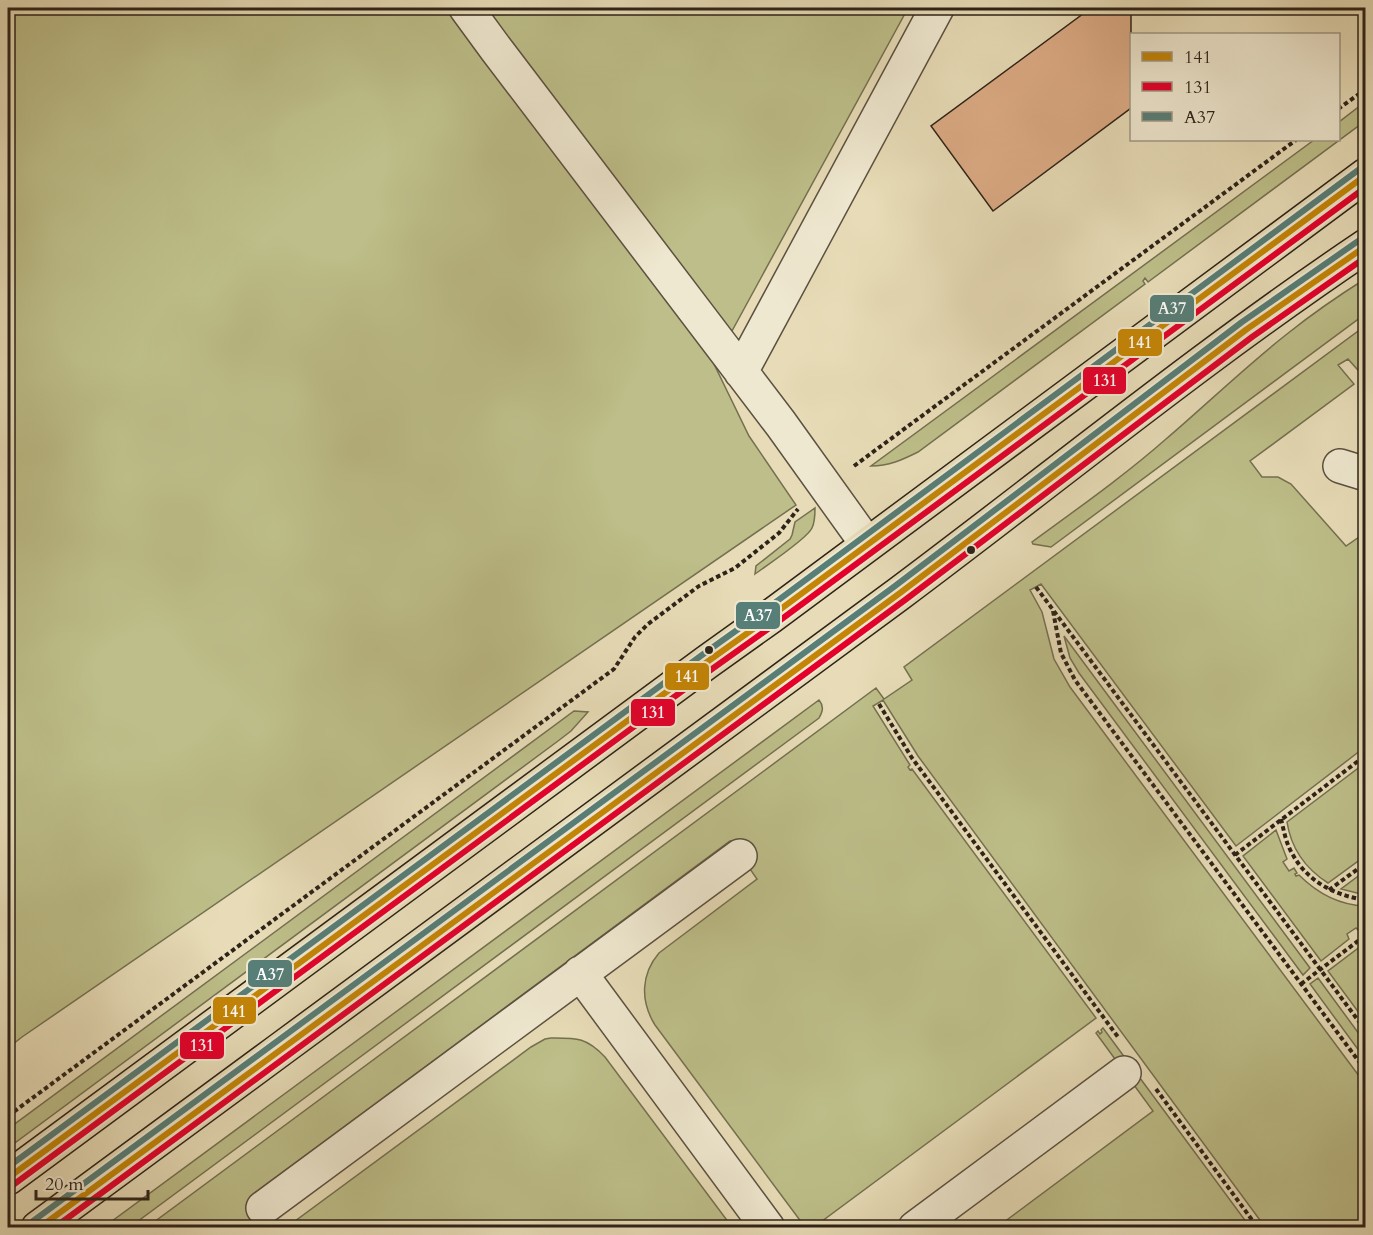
<svg xmlns="http://www.w3.org/2000/svg" width="1373" height="1235" viewBox="0 0 1373 1235" font-family="Cardo,serif">
<style>
.green{fill:#bdbe89;stroke:#757050;stroke-width:1.5}
.building{fill:#dbaa84;stroke:#2d2318;stroke-width:1.5}
.lines{fill:none;stroke-linecap:round;stroke-linejoin:round}
.minor-casing{stroke:#5c5140;stroke-width:36}
.major-casing{stroke:#2d2318;stroke-width:36}
.path{stroke:#2d2318;stroke-width:4;stroke-dasharray:4.5 3;stroke-linecap:butt}
.minor{stroke:#efe8d0;stroke-width:33}
.major{stroke:#e7dcb7;stroke-width:33}
.bus-1-casing{stroke:#efe8d0;stroke-width:10}
.bus-2-casing{stroke:#efe8d0;stroke-width:10}
.bus-3-casing{stroke:#efe8d0;stroke-width:10}
.bus-1{stroke:#c48506;stroke-width:6}
.bus-2{stroke:#e4002b;stroke-width:6}
.bus-3{stroke:#577e77;stroke-width:6}
.bus-dot{fill:#2d2318;stroke:#efe8d0;stroke-width:2}
.line-badge{stroke:#efe8d0;stroke-width:2}
.badge-label{font-size:16px;text-anchor:middle;font-weight:bold;fill:#fff}
</style>
<rect width="100%" height="100%" fill="#e7dcb7"/>
<filter id="stains"><feTurbulence type="fractalNoise" baseFrequency=".00333" numOctaves="4"/><feColorMatrix values="0 0 0 0 .2 0 0 0 0 .09 0 0 0 0 .02 0 0 0 .5 -.17"/></filter>
<radialGradient id="worn" r=".72"><stop offset=".6" stop-color="#630" stop-opacity="0"/><stop offset="1" stop-color="#630" stop-opacity=".3"/></radialGradient>
<path class="green" d="M8 8H908L714 364 749 436 796 505 22 1037 8 1048Z
M1365 102V121L1148 282 1145 278 1143 281 1145 284 918 452C902 460 889 466 871 466L1314 140H1338L1339 122Z
M1365 279V314L1051 547 1033 544 1032 542C1077 509 1124 476 1166 439 1207 404 1245 367 1287 334 1312 314 1338 296 1365 279Z
M1365 326V378L1348 359 1338 365 1354 384 1250 461 1262 477H1278L1291 484 1346 546 1365 533V747L1236 846 1041 584 1030 590 1042 612 1054 659 1070 687 1365 1084V1227H1265L918 756 883 700 873 706 910 765 908 767 910 770 912 769 1096 1018 814 1227H807L799 1219 655 1025C640 1001 641 974 659 953L757 879 750 869 753 863 737 840 730 841 251 1196 248 1206 259 1223 271 1224 274 1227 146 1228 876 688 884 699 912 680 904 667Z
M815 508C815 514 815 522 812 528 807 539 767 565 755 574L756 566 790 539 792 535 795 522Z
M1064 636 1310 968 1303 975 1079 673 1070 658Z
M819 700C824 706 823 711 819 718L130 1227H104Z
M574 711 588 712 571 731 558 741 8 1148V1129Z
M1365 763V856L1328 883C1306 869 1291 848 1287 822Z
M1276 830 1287 859 1283 862 1289 871 1294 868 1297 873 1295 874 1296 876 1299 875C1317 893 1340 905 1365 906V928L1360 932 1356 928 1347 934 1349 939 1321 961 1243 856Z
M1365 871V895L1341 889Z
M1365 943V1021L1328 971Z
M1318 978 1365 1042V1059L1310 984Z
M1103 1028 1250 1227 996 1228 1153 1111 1096 1033 1098 1031 1100 1034 1102 1032 1101 1030Z
M551 1038C576 1038 586 1037 605 1057L732 1227H287L531 1047 545 1039Z"/>
<path class="building" d="M1091 8H1131V108L993 211 931 126Z"/>
<g class="lines">
<g class="minor-casing">
<path id="minor" d="M466 8 496 49 781 424 867 544
M741 372 937 8
M1340 466 1366 474
M580 973 768 1228
M263 1208 740 856
M915 1228 1124 1073"/>
</g>
<g class="major-casing">
<path id="major" d="M8 1178 707 662 770 617 1366 175
M38 1228C325 1016 613 806 900 593 1055 477 1205 354 1366 246"/>
</g>
<path class="path" d="M1338 109 1366 89
M854 466 1296 140
M1036 587 1366 1031
M1053 611 1061 653 1075 680 1366 1071
M879 704 912 758 1118 1037
M1281 819C1284 831 1286 844 1293 855 1308 882 1336 896 1366 900
M1235 855 1366 755
M1329 890 1366 863
M1301 984 1366 935
M1156 1089 1258 1228
M8 1116 614 669 635 637 648 624 699 586 735 568 779 533 798 509"/>
<use href="#minor" class="minor"/>
<use href="#major" class="major"/>
<g class="bus-1-casing">
<path id="bus-1" d="M8 1178 707 662 770 617 1366 175
M39 1228 900 593 1247 329 1366 246"/>
</g>
<g class="bus-2-casing">
<path id="bus-2" d="M13 1185 712 669 775 624 1366 187
M54 1228 905 600 1252 337 1366 257"/>
</g>
<g class="bus-3-casing">
<path id="bus-3" d="M8 1167 702 655 765 610 1361 168
M33 1221 895 586 1242 322 1361 239"/>
</g>
<use href="#bus-1" class="bus-1"/>
<use href="#bus-2" class="bus-2"/>
<use href="#bus-3" class="bus-3"/>
</g>
<g class="bus-dot">
<circle cx="971" cy="550" r="5"/>
<circle cx="709" cy="650" r="5"/>
</g>
<g class="line-badge">
<rect x="1149" y="294" width="46" height="29" rx="6" fill="#577e77"/>
<rect x="1117" y="328" width="46" height="29" rx="6" fill="#c48506"/>
<rect x="1082" y="366" width="45" height="29" rx="6" fill="#e4002b"/>
<rect x="735" y="601" width="46" height="29" rx="6" fill="#577e77"/>
<rect x="664" y="662" width="46" height="29" rx="6" fill="#c48506"/>
<rect x="630" y="698" width="46" height="29" rx="6" fill="#e4002b"/>
<rect x="247" y="959" width="46" height="29" rx="6" fill="#577e77"/>
<rect x="212" y="996" width="45" height="29" rx="6" fill="#c48506"/>
<rect x="179" y="1031" width="46" height="29" rx="6" fill="#e4002b"/>
</g>
<g class="badge-label">
<text x="1172" y="314">A37</text>
<text x="1140" y="348">141</text>
<text x="1105" y="386">131</text>
<text x="758" y="621">A37</text>
<text x="687" y="682">141</text>
<text x="653" y="718">131</text>
<text x="270" y="980">A37</text>
<text x="234" y="1017">141</text>
<text x="202" y="1051">131</text>
</g>
<rect width="1373" height="1235" fill="none" stroke="#e7dcb7" stroke-width="30"/>
<rect x="9" y="9" width="1355" height="1217" fill="none" stroke="#2d2318" stroke-width="3"/>
<rect x="15" y="15" width="1343" height="1205" fill="none" stroke="#2d2318" stroke-width="1.5"/>
<rect x="1130" y="33" width="210" height="108" fill="#efe8d0" stroke="#a19986" stroke-width="1.5"/>
<rect x="1142" y="52" width="30" height="9" fill="#c48506" stroke="#a19986" stroke-width="1.5"/>
<text x="1184" y="63" font-size="18" fill="#2d2318">141</text>
<rect x="1142" y="82" width="30" height="9" fill="#e4002b" stroke="#a19986" stroke-width="1.5"/>
<text x="1184" y="93" font-size="18" fill="#2d2318">131</text>
<rect x="1142" y="112" width="30" height="9" fill="#577e77" stroke="#a19986" stroke-width="1.5"/>
<text x="1184" y="123" font-size="18" fill="#2d2318">A37</text>
<path d="M36 1190v9h112v-9" fill="none" stroke="#2d2318" stroke-width="3"/>
<text x="45" y="1190" font-size="18" fill="#2d2318" stroke="#efe8d0" stroke-width="4.5" paint-order="stroke">20 m</text>
<rect width="100%" height="100%" filter="url(#stains)"/>
<rect width="100%" height="100%" fill="url(#worn)"/>
</svg>
